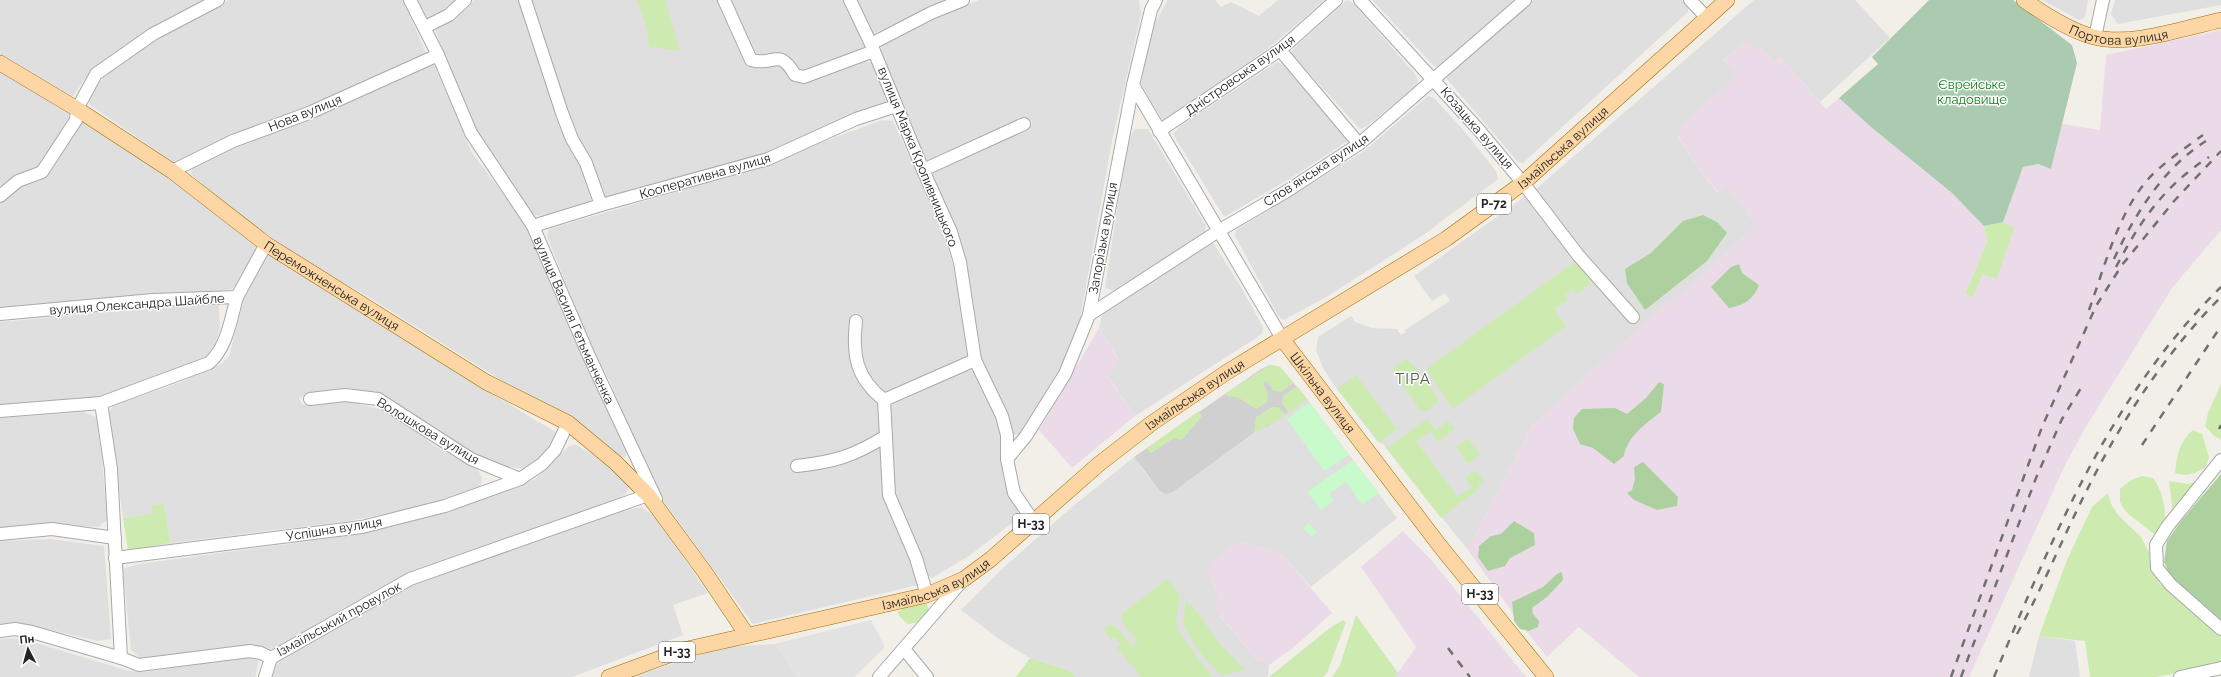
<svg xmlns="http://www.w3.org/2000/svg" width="2221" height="677" viewBox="0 0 2221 677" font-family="Raleway,sans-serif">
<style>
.residential{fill:#e0dfdf}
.industrial{fill:#ebdbe8}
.religious{fill:#d0d0d0}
.grass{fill:#cdebb0}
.forest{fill:#add19e}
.cemetery{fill:#aacbaf}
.park{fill:#c8facc}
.parking{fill:#e2e2e2}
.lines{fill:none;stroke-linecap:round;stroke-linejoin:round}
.minor-casing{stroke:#a9a9a9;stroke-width:14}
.major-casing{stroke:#a06b00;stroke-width:16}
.minor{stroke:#fff;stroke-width:12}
.major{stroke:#fcd6a4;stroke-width:15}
.rail{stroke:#707070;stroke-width:2.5;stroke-dasharray:8 8;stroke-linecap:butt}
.labels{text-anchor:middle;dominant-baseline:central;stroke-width:3;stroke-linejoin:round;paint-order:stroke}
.shield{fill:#fff;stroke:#646464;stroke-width:1}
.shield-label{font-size:12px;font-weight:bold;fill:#222}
.street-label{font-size:13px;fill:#222;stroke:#fff}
.park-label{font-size:13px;fill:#0c8416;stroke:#fff}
.quarter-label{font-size:15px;letter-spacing:1px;fill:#555;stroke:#fff}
</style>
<rect width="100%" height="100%" fill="#f2efe9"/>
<path class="residential" d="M0 0H208L89 73 73 96H67L0 56Z
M229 0H403L426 53 368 84 175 163 90 105 89 99 105 75 155 41Z
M417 0H456L451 8 432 18H427Z
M474 0H521L593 196 590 201 544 216 535 215 528 209 474 127 435 30 461 12Z
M530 0H721L749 65 784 64 796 81 809 80 864 61 872 63 886 97 887 103 860 111 776 150 603 198 567 116Z
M729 0H843L866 48 804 74 753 55Z
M857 0H949L873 34Z
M979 0H1139L1141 14 1112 141 1080 320 1058 376 1022 433 1015 435 1011 432 979 354 967 267 954 222 932 176 935 170 1031 126 1032 121 1026 118 928 161 925 160 911 127 881 53 882 46 941 16Z
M1168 0H1215L1221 7 1231 2 1259 16 1278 0H1325L1269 48 1163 121 1141 84 1153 26Z
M1347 0 1353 3 1416 75 1418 84 1366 127 1360 129 1291 53 1296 46Z
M1372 0H1515L1439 67 1434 66Z
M1534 0H1682L1688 6V12L1523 163 1518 162 1447 79 1448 74Z
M1754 0H1855L1890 38 1820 102 1780 57 1774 62 1763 50 1753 48 1746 41 1724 60 1738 76 1679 129 1682 133 1678 137 1699 169 1718 193 1726 186 1749 212 1747 214 1757 224 1700 278 1532 426 1468 550 1383 444 1377 441 1337 389 1323 368 1316 350 1318 337 1351 316 1355 322 1372 328 1397 329 1401 335 1406 332 1405 330 1450 301 1445 293 1432 301 1414 276 1537 188Z
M2042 0H2088L2085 17 2079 20Z
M2115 0H2221V5L2118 24 2111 14Z
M1277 62 1283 65 1332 119 1349 140 1291 178 1226 216 1223 215 1173 134 1180 126Z
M427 65H434L472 153 515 209 528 231 627 453 625 458 616 456 563 419 367 296 318 269 232 210 191 174 193 165 235 144 309 120Z
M0 70 74 113 41 167 0 192Z
M1428 96 1434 98 1465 132 1496 171 1498 179 1426 233 1375 266 1328 296 1284 320 1279 317 1235 236 1236 230 1364 151Z
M882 120 893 121 943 228 960 291 968 354 964 361 888 394 884 393 864 373 860 359 861 315 855 313 850 339 851 362 858 378 880 405 882 431 865 444 842 454 793 463 791 467 794 472 827 469 854 461 879 445 883 452 918 585 753 624 663 500 638 449 610 382 591 347 547 236 549 229 772 164 825 141Z
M85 121 151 163 257 247 240 282 232 289 212 292 0 310V202L11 191 45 178 80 122Z
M1135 129H1148L1206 226 1205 232 1113 291 1105 287 1128 142Z
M1207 243 1214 244 1241 287 1263 327 1262 334 1135 416 1108 376 1119 359 1099 328 1102 315Z
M270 254 467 379 559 434 547 451 536 461 523 469 510 467 475 454 412 416 354 390 305 394 299 399 303 405 350 402 388 411 435 446 478 470 482 478 480 488 422 507 349 521 171 543 164 504 153 514 123 518 109 412 113 405 168 387 220 365 229 356 245 296 265 256Z
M219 305 220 328 212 356 100 397 0 406V322L175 306Z
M968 370 974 371 1002 432 1003 478 1020 517 969 556 932 578 927 576 894 494 889 406Z
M1307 399 1397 518 1311 587 1283 555 1244 542 1208 571 1219 597 1220 616 1257 660 1269 665 1268 677H1076L1068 670 1030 658 999 639 961 610 1004 567 1072 507 1134 457 1149 478 1173 492 1262 428 1267 427Z
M84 412 96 417 102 458 107 520 99 527 51 524 0 528V418Z
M575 444 604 461 629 486 627 493 614 501 459 555 407 576 344 608 283 645 272 649 256 645 142 660 131 650 123 569 138 564 361 534 416 520 490 497 534 480 568 447Z
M641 507 653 515 708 593 673 605 683 635 572 677H272L279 660 365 609 420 581 496 553 623 511Z
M51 539 104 546 111 639 97 641 31 625 0 626V541Z
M2039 636 2075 641 2080 677H2029Z
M20 638 129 671 145 672 251 657 259 660 255 677H0V639Z
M774 644 798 677H632L724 647Z"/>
<path class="industrial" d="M2221 30V230L2172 288 2087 425 2065 465 1969 677H1639L1579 627 1547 657 1514 615 1468 550 1532 426 1650 317 1700 278 1756 224 1747 214 1749 212 1726 187 1719 193 1699 169 1678 136 1682 133 1678 129 1737 76 1724 61 1746 40 1753 48 1763 50 1774 62 1780 57 1826 109 1839 98 1871 127 1952 193 1984 226 1987 242 1965 294 1973 297 1983 274 2014 227 2003 222 2023 167 2038 164 2051 169 2062 124 2100 130 2106 55Z
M1099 328 1119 360 1108 377 1135 416 1072 468 1039 430Z
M1403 531 1433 562 1526 677H1395L1416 647 1361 567Z
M1244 542 1283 555 1332 613 1293 648 1269 665 1257 660 1214 608 1219 597 1208 571 1211 563 1229 547Z"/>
<path class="religious" d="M1270 365 1280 367 1307 399 1267 427 1261 428 1173 492 1166 494 1160 491 1134 457 1261 369Z"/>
<path class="grass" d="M637 0H665L680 50C668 52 661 45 649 48L647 30Z
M2003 222 2014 227 1997 279 1983 274 1973 297 1965 294 1987 242 1984 226Z
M1576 261 1592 283 1576 294 1572 289 1565 295 1568 300 1554 309 1566 326 1454 408 1451 406 1427 370 1429 367Z
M1406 359 1413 364 1437 396 1438 402 1428 411 1420 410 1393 371 1395 367Z
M1270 365 1280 367 1294 383 1281 392 1273 390 1266 381 1263 383 1268 394 1267 402 1256 409 1239 398 1227 396 1226 393Z
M1356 375 1397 429 1380 443 1337 389Z
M2221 384V440L2213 435 2205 426 2208 413Z
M1297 386 1307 399 1289 413 1282 404 1283 396Z
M1272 407H1278L1286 415 1254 433 1256 417Z
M1199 411 1202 416 1182 440 1174 438 1151 453 1147 448Z
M1427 419 1436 430 1448 421 1455 429 1438 442 1430 431 1416 441 1458 497 1472 487 1465 478 1476 470 1484 481 1478 485 1480 488 1441 518 1386 448Z
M2193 430 2202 434 2209 457 2206 467C2195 474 2187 477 2175 473 2177 455 2179 442 2193 430Z
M1468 438 1480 455 1468 464 1456 447Z
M2142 476 2153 478C2163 490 2173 526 2154 534L2126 512 2120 502V489L2131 480Z
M2169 481 2188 484 2200 481 2171 519 2172 505Z
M2108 493 2111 504 2119 516 2141 537 2149 552 2152 569 2159 583 2221 635V664L2156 677H2090L2085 641 2039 636 2067 560 2092 507Z
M164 504 171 543 128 550 123 518 152 514V505Z
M1167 579 1178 592 1180 599 1176 619 1179 632 1212 677H1141L1117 648 1121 644 1114 637 1110 640 1104 629 1111 624 1117 627 1131 645 1138 641C1132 633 1120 625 1122 614Z
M1186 600 1195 609 1218 642 1245 670 1223 675C1205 663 1192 642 1183 623Z
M923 603 927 604 929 612 920 622 908 624 899 616 898 612 905 607Z
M1356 615 1398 673 1395 677H1332L1340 665Z
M1343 620 1346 622 1327 673 1323 677H1269L1331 627Z
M1030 658 1068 670 1076 677H1016Z"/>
<path class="forest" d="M1703 215 1717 222 1727 233 1707 261 1645 310 1627 283 1625 269 1651 253 1683 221Z
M1739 264 1742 273 1759 285C1754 299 1743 306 1729 308L1711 287 1731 267Z
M1659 382 1664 384 1661 412C1646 423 1627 437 1624 456L1614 464 1593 448 1580 444 1573 429 1574 418 1582 409 1615 408 1627 414 1646 398Z
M1643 462 1678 497 1677 506 1657 510 1634 500 1627 493 1632 490 1635 479 1634 467Z
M2221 474V621L2173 582 2164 562 2167 541 2182 520Z
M1514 521 1534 533 1535 545 1510 558 1505 566 1488 571 1478 557 1479 546 1491 536 1501 534Z
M1562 572 1563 580 1547 597 1532 608 1533 614 1539 621 1538 627 1529 631 1520 629 1514 621 1512 602 1543 587 1557 574Z"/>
<path class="cemetery" d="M1929 0H2013L2072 45 2077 63 2051 169 2038 164 2023 167 2003 222 1984 226 1952 193 1871 127 1839 98 1878 64 1872 57Z"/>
<path class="park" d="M1309 402 1349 455 1324 471 1287 419Z
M1353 460 1379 493 1362 505 1346 482 1329 494 1334 501 1321 510 1307 492Z
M1309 523 1317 533 1312 537 1303 528Z"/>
<path class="parking" d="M871 620 885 647 854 677H798L774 644Z"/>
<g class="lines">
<g class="minor-casing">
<g id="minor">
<path id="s1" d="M410 0 438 55 471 133 533 226 589 356 656 499"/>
<path d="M525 0 562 113 572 139 586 163 601 205"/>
<path d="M724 0 751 60C774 67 778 46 795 75L804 77 874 51"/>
<path d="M850 0 871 44 923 170 951 232 960 262 975 360 1002 416 1007 435V459L1014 493 1034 522"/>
<path d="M1360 0 1479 130 1523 183 1578 255 1633 317"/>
<path d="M1690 0 1707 18"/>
<path d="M425 27 449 15 465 0"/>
<path d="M2095 37 2103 0"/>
<path d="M871 44 931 13 963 0"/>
<path d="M1280 50 1359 144"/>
<path d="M1133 85 1283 340"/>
<path d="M1159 131 1280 50 1336 0"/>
<path d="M923 170 1024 124"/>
<path d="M172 171 233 141 309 113 438 55"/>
<path d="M0 196 18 181 42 172 76 120 77 109 96 74 153 34 218 0"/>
<path d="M533 226 601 205 768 159 856 119 896 106"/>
<path d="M0 314 153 300 237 297 266 244"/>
<path d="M1089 315 1220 230 1287 191 1359 144 1525 0"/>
<path d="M856 321C852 355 856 378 884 400"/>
<path d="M310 399 345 395 378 399 471 459 520 479"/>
<path d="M101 403 111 469 121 658"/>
<path d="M0 411 101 403 209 363C227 348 231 318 237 297"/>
<path d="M1007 459 1026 436 1065 374 1089 315 1133 85 1151 10 1156 0"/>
<path d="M2221 460 2167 527 2156 545 2157 568 2171 585 2221 629"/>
<path d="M797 466C834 462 854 456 886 436"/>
<path d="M0 534 52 529 115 538"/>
<path d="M115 558 362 527 445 506 520 479 542 464 555 450 568 423"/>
<path d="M927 595 916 558 889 495 884 400 975 360"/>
<path d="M0 631 15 629 32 632 121 658 139 665 250 651 261 653 271 658 410 579 648 495"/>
<path d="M904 649 927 677"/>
<path d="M265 677 271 658"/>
<path d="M879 677 963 580"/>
<path d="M2180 677 2221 668"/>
</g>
</g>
<g class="major-casing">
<g id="major">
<path id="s2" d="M2024 0C2044 14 2070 31 2094 37 2131 47 2184 28 2221 20"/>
<path id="s3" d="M0 63 77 109 172 171 266 244 486 382 568 423 615 462 648 495 704 571 747 635"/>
<path id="s4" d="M1283 340 1440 546 1546 677"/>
<path id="s5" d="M609 677 683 650 927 595 964 579 991 559 1099 464 1152 423 1227 372 1446 239 1523 183 1727 0"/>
</g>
</g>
<use href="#minor" class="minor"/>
<use href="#major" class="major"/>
<path class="rail" d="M2114 259C2135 214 2164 167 2206 141
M2116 267C2140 221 2164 186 2209 157
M2089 310C2105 266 2118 212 2150 177 2166 161 2185 148 2203 135
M2219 429 2221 425
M2142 445 2221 326
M2017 634C2044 585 2065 532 2091 482 2125 415 2168 350 2221 297
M1448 648 1470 677
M1951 677 2042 427 2096 306 2122 265 2175 200 2221 151
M1961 677 2036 478 2062 419 2081 388
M1994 677C2052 538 2111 394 2221 287"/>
</g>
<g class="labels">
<g class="shield">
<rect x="1477" y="194" width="34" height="20" rx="3"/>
<rect x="1013" y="514" width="36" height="20" rx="3"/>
<rect x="1462" y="584" width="36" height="20" rx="3"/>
<rect x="659" y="642" width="36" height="20" rx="3"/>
</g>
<g class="shield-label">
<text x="1494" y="204">Р-72</text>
<text x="1031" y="524">Н-33</text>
<text x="1480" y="594">Н-33</text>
<text x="677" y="652">Н-33</text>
</g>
<g class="street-label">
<text stroke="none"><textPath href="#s2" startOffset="104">Портова вулиця</textPath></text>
<text transform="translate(1240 75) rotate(-35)">Дністровська вулиця</text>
<text transform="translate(305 113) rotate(-22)">Нова вулиця</text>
<text transform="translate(1477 128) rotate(49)">Козацька вулиця</text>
<text stroke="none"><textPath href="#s5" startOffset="1109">Ізмаїльська вулиця</textPath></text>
<text transform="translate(918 157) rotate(68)">вулиця Марка Кропивницького</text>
<text transform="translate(1316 170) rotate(-33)">Словʼянська вулиця</text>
<text transform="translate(705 176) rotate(-16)">Кооперативна вулиця</text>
<text transform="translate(1103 238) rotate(-80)">Запорізька вулиця</text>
<text stroke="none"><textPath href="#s3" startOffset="400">Переможненська вулиця</textPath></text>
<text transform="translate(137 304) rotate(-4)">вулиця Олександра Шайбле</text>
<text stroke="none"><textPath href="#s1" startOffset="361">вулиця Василя Гетьманченка</textPath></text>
<text stroke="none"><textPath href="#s4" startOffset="66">Шкільна вулиця</textPath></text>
<text stroke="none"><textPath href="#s5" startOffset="665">Ізмаїльська вулиця</textPath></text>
<text transform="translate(428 431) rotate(31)">Волошкова вулиця</text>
<text transform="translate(334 529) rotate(-9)">Успішна вулиця</text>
<text stroke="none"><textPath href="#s5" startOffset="341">Ізмаїльська вулиця</textPath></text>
<text transform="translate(339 619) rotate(-29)">Ізмаїльський провулок</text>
</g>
<g class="park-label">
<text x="1972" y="84">Єврейське<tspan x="1972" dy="15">кладовище</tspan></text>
</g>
<g class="quarter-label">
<text x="1413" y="379">ТІРА</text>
</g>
</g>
<g transform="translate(28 649) rotate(354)" stroke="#ffffff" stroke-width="3" paint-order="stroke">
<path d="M0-3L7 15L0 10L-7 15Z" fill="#222222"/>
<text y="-6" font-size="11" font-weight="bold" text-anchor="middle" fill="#222222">Пн</text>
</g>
</svg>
